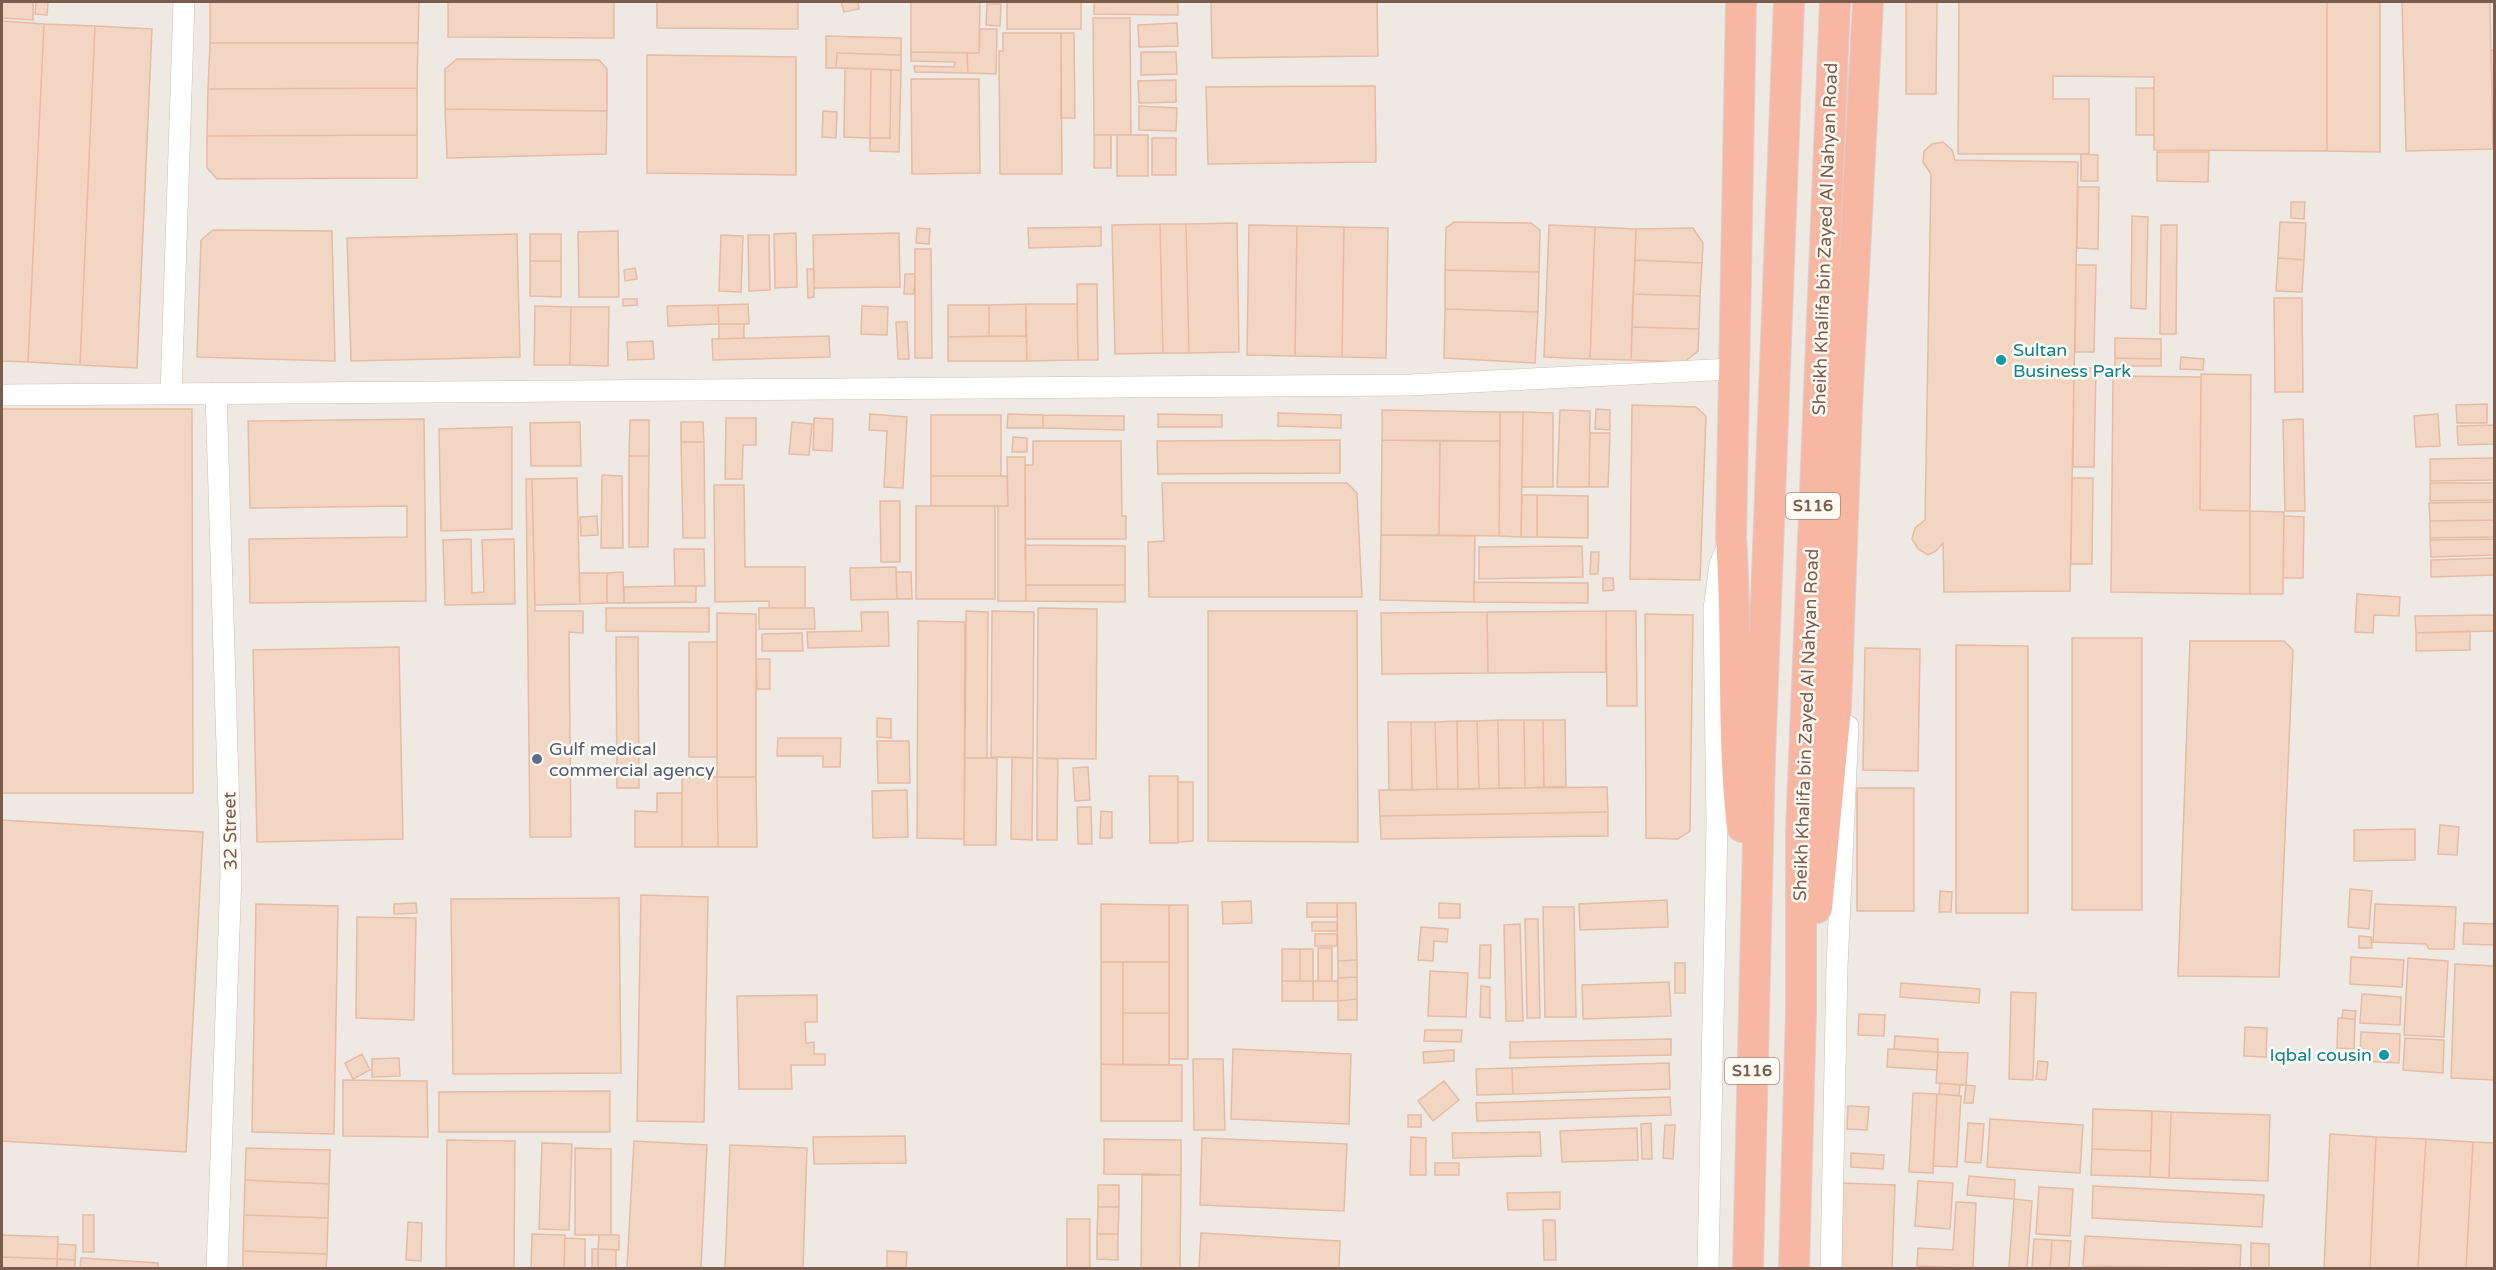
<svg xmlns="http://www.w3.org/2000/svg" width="2496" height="1270" viewBox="0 0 2496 1270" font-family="'Varela Round',sans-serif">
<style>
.industrial{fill:#efe9e4}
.building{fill:#f3d5c3;stroke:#e6bba3;stroke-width:1.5}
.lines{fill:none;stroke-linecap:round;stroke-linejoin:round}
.minor-casing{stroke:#d1beb0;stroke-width:22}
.highway-casing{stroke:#dad1cd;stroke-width:32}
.minor{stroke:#fff;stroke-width:21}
.highway{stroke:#f7b7a3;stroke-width:30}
.culture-dot{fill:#0f9aa8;stroke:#fffaf3;stroke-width:2}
.service-dot{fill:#5c6f8a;stroke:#fffaf3;stroke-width:2}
.labels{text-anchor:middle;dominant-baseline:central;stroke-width:5;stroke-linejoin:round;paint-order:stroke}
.shield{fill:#fffaf3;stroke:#a28b7f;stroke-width:1.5}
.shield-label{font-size:16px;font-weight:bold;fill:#7a5c4d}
.street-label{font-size:18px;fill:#7a5c4d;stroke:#fffaf3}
.culture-label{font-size:18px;fill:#0d838f;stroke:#fffaf3;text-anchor:start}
.service-label{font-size:18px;fill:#4e5e75;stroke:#fffaf3;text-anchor:start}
</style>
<rect width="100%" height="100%" fill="#fdf6ec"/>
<path class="industrial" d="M2 2H2494V1268H2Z"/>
<path class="building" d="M2 2H33V20L2 18Z
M36 2H48L47 15 35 14Z
M210 2H419L418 43H210Z
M448 2H614V38L448 37Z
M657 2H798V29L657 28Z
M841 2H858L859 9 844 12Z
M911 2H980L979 53 911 52Z
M1007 2H1081V29H1007Z
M1094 2H1178V15L1094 14Z
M1211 2H1377L1378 56 1212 58Z
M1906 2H1937L1936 94H1906Z
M1959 2H2327V151L2154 150V77L2053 76V99H2089V154H1958Z
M2327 2H2380V152L2327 151Z
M2402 2H2490L2493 149 2406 151Z
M987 4H1001L1000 26 986 25Z
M1093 18H1130L1131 135H1094Z
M2 21 44 24 28 362 2 361Z
M1177 23 1178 46 1139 47 1138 25Z
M44 24 95 26 80 365 28 362Z
M95 26 152 29 137 368 80 365Z
M980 29H997L996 74 968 73 967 53H979Z
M1003 33H1061L1062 174H1000L999 51H1003Z
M1061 33H1074L1075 118H1061Z
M826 36 901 38V55L837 53 836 68H826Z
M210 43H418L417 88 208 89Z
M2491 50H2494V149H2493Z
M911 52 967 53 968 73 915 72 914 66 954 67 955 62 911 61Z
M1141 52H1176L1177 74 1141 75Z
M837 53 901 55V70L836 68Z
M647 55 796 57V175L647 173Z
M457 59 599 60 607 69V111L445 109V69Z
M845 68 871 69 870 138 844 137Z
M871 69 891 70 890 138H870Z
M891 70H901L899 152 870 151V138H890Z
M911 79H979L980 173 912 174Z
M1176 80V102L1139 103 1138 81Z
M1375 86 1376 162 1208 164 1206 87Z
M417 88V135L207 136 208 89Z
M2136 88H2154V135H2136Z
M1139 106 1177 108 1176 131 1139 130Z
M445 109 607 111 606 154 447 158Z
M823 111 837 112 836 138 822 137Z
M417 135V178L217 179 207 168V136Z
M1094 135H1111V168H1094Z
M1117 135H1148V176H1117Z
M1152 138H1176V175H1152Z
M1943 142 1952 150 1955 160 2078 162 2070 591 1944 592 1943 543 1936 551 1928 555 1918 549 1912 539 1915 528 1925 520 1931 174 1923 162 1924 151 1932 144Z
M2157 152H2209L2208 182 2157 181Z
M2081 154 2098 155V181H2081Z
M2078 187H2099L2098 249 2077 248Z
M2291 202H2305L2304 219 2291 218Z
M2132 216 2148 217 2146 309 2131 308Z
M1454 222 1531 223 1540 230 1539 272 1445 270 1446 228Z
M2280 222 2306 223 2304 260 2278 258Z
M1237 223 1239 352 1189 353 1186 224Z
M1160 224 1163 353 1115 354 1112 225Z
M1160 224H1186L1189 353H1163Z
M1249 225 1297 226 1295 356 1247 355Z
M1549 225 1595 227 1590 359 1544 357Z
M2161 225H2177L2176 334H2160Z
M1297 226 1344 227 1342 357 1295 356Z
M1101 227V246L1029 248 1028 228Z
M1344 227 1388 228 1386 358 1342 357Z
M1595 227 1636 229 1631 360 1590 359Z
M917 228 930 229 929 244 916 243Z
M1693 228 1703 243 1702 263 1635 260 1636 229Z
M213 230 332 231 335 361 197 357 201 240Z
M618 231 619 297H579L578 232Z
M796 233 797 287 775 288 774 234Z
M899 233 900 287 814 288 813 235Z
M517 234 520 357 351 361 347 238Z
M530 234H561V261H530Z
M721 235 743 236 741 292 719 291Z
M748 235H769L770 290 749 291Z
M915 249H931L932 358H915Z
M2278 258 2304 260 2302 292 2276 291Z
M1635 260 1702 263 1700 296 1633 294Z
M530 261H561V297L530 296Z
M2076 265H2096L2094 352H2075Z
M635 268 637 279 625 281 624 270Z
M807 269H814V297L808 298Z
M1445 270 1539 272 1538 312 1445 309Z
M905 274H915L914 294H904Z
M1077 284H1097L1098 360H1078Z
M1633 294 1700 296 1699 329 1632 327Z
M2274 298H2302L2303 392H2275Z
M623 299H637V305L623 306Z
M748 304 749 324H719L718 305Z
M1026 304V336H989V305Z
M1026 304H1077L1078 360 1027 361Z
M718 305 719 324 668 326 667 306Z
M948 305H989V336L948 337Z
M535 306 571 307 570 365H534Z
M862 306 888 307 887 335 861 334Z
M571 307H609L608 366 570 365Z
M1445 309 1538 312 1535 363 1444 358Z
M896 322H907L909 359H898Z
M719 324H744V338L719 339Z
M1632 327 1699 329 1698 351 1684 362 1631 360Z
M829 336 830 357 713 360 712 339Z
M1026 336 1027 361H948V337Z
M2115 338 2161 339V359L2115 358Z
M653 341 654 359 628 360 627 342Z
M2181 357 2204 359 2203 370 2180 369Z
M2115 358 2161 359V366H2115Z
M2074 368H2096L2094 467H2073Z
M2201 374 2251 375 2250 511 2200 510Z
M2113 376 2201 377 2200 510 2250 511V594L2111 592Z
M2487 404V423H2457L2456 405Z
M1632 405 1696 407 1706 416 1700 580 1630 579Z
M2 409H192L193 793H2Z
M1596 409 1610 410V430L1595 429Z
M1382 410 1500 412V441L1382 440Z
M1560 410 1590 411 1589 487H1557Z
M1500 412H1523L1521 537 1499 536Z
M1523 412 1553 413V487H1522Z
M1278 413 1341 415V428L1278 426Z
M870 414 907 417 903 488 884 487 887 431 869 430Z
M1008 414 1043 415V428H1007Z
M1158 414 1222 415V427H1158Z
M2438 414 2440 446 2416 447 2414 416Z
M931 415H1001V476H931Z
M1043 415 1124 416V430L1043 428Z
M726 418H756V445H743L742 479H725Z
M814 418 833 419 832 451 813 450Z
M424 419 426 601 250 603 249 539 407 537V506L250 508 248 421Z
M2303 419 2305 511H2285L2283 420Z
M630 420H649V456H629Z
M580 422 581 466H531L530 423Z
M681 422H703L704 442H681Z
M792 422 812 424 809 455 789 454Z
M2494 425V444L2458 445 2457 426Z
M512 427V529L441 531 439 429Z
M1590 433H1610L1608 487H1589Z
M1013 437 1027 438V452H1012Z
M1340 440V473L1158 474 1157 441Z
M1382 440 1440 441 1439 535H1381Z
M1033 441H1121L1122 516H1126V539H1025V465H1033Z
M1440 441H1500L1499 536 1439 535Z
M681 442H704L705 538H683Z
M629 456H649L648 547H629Z
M1007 457H1025L1026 601H998V506H1008Z
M2494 458V480L2430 481V459Z
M602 475 622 476 623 548H601Z
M931 476H1007L1008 506H931Z
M577 478 580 604 535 605 532 479Z
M2072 478H2093L2092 564H2071Z
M526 479H532L535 611H583V633L569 632 571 837H530Z
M1162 483H1347L1357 493 1362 597H1149L1148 542 1164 541Z
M2430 483H2494V500L2430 501Z
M714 485H744L745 567H805V608H769V601L715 602Z
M1522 495H1537V537H1521Z
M1537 495 1588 496V538L1537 537Z
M880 501H900V562H881Z
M2494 502V520L2430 521 2429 503Z
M916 506H995V599H916Z
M2250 511 2284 512 2283 594H2250Z
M597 516 598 535 581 536 580 517Z
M2284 516 2304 517 2303 578H2283Z
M2494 520V537L2430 538V521Z
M1381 535 1475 536 1474 602 1380 600Z
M471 539 472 593 484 592 482 540 514 539 515 604 445 605 443 540Z
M2494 539V555L2431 557 2430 540Z
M1025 545 1125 546V585H1026Z
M1582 546 1583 577 1479 579V547Z
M674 549H704L705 586H675Z
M1591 552H1599L1598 574H1590Z
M2494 558V575L2431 577V560Z
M896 567 897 599 851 600 850 568Z
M623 572 624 603H607V573Z
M896 572H911L912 599H897Z
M579 573H607V603L580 604Z
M1603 578H1613L1614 590 1603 591Z
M1474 582 1588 583V603L1474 602Z
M1026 585H1125V602L1026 601Z
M675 586H696V602L624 603V587Z
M2357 594 2400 597 2399 616 2374 615 2373 633 2355 632Z
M606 608H709V632L606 631Z
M759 608H814L815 629H759Z
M1038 608 1097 609 1096 759 1037 758Z
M966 611 988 612 987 758H965Z
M992 611 1034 612 1033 758 991 757Z
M1208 611H1357L1358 842 1208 841Z
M1606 611H1636L1637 706H1607Z
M1606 611V672L1488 673 1487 612Z
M861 612H888L889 646 808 648 807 632 862 631Z
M1487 612 1488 673 1382 674 1381 613Z
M717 613 756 614V777H717Z
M1645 614 1693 615 1690 831 1678 839 1646 838Z
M2494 615V631L2416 633 2415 616Z
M918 621 965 622 964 839 917 838Z
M2470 631V650L2416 651V633Z
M802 633 803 651H762V634Z
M616 637H638L639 788H617Z
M2072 638H2142V910H2072Z
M2190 641H2284L2293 650 2279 977 2178 976Z
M689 642H717V757H689Z
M1956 645 2028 646V913H1956Z
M399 647 403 839 257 842 253 650Z
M1865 648 1920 649 1918 771 1863 770Z
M756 659H770V689H757Z
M877 718 891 719V738L877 737Z
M1498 720H1524L1525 788H1499Z
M1498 720 1499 788 1479 789 1477 721Z
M1524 720H1543L1544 787 1525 788Z
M1543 720H1565L1566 787H1544Z
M1457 721H1477L1479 789H1458Z
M1457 721 1458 789H1437L1435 722Z
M1388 722H1411L1412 790H1389Z
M1411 722H1435L1437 789 1412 790Z
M778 738H841L840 767H823V756H777Z
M877 741H909L910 783H878Z
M1012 757 1033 758 1032 840 1011 839Z
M965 758H997L996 845H964Z
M1037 758 1058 759 1057 840H1037Z
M1088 767 1090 800 1075 801 1073 768Z
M1149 776H1178V843H1150Z
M682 777H717L718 847H682Z
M717 777H756L757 847H718Z
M1178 782H1193V841L1178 842Z
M1607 787 1608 812 1380 816 1379 790Z
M1857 788H1914V911H1857Z
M907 790 908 837 873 838 872 791Z
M657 793H682V847H635V811L657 812Z
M1077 807H1091L1092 844H1078Z
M1101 811 1112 812V838H1100Z
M1608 812V836L1381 839 1380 816Z
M2 820 203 832 186 1152 2 1141Z
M2440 825 2459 827 2457 855 2438 854Z
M2415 829V860L2354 861V830Z
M2350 889 2372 891 2369 929 2348 927Z
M1940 891 1952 892 1951 912H1939Z
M641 895 708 897 704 1122 637 1121Z
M619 898 621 1073 453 1074 451 899Z
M1667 900 1668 927 1580 930 1579 904Z
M1251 901 1252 923 1223 924 1222 902Z
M416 903 417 913 394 914V904Z
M1307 903H1337V917H1307Z
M1337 903H1356L1357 960 1338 961Z
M1439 903 1460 904V918H1439Z
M256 904 338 906 334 1134 252 1132Z
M1101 904 1169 905V962H1101Z
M2375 904 2456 907 2454 949H2429L2426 944 2373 942Z
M1169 905H1188V1059H1169Z
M1543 907H1574L1576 1017H1545Z
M357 917 416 918 414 1020 356 1018Z
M1525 919H1538L1540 1018H1527Z
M1312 922H1337V931H1312Z
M2464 923 2494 924V945L2463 944Z
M1520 924 1523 1021H1506L1504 925Z
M1421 927 1448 929 1447 942 1434 941 1433 961 1418 960Z
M1315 934H1337V946H1315Z
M2359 936 2371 937 2372 948H2359Z
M1480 945H1491L1490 978H1479Z
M1318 948H1332V981H1318Z
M1282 949H1300V981H1282Z
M1300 949H1313V981H1300Z
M2351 957 2404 960 2402 987 2350 984Z
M2408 958 2448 961 2444 1037 2404 1035Z
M1357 960V977L1338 978V961Z
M1101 962H1123V1065L1101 1064Z
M1123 962H1169V1013H1123Z
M1675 963H1685V993H1675Z
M2455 964 2494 966V1080L2451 1078Z
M1430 971 1468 973 1466 1017 1428 1016Z
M1357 977V999L1338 1001V978Z
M1282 981H1313V1001H1282Z
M1313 981H1338V1001H1313Z
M1669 982 1671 1016 1583 1019 1582 985Z
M1901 983 1980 989 1979 1003 1900 997Z
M1481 986 1490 987V1018L1480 1017Z
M2011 992 2036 993 2033 1080 2009 1079Z
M2362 994 2401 997 2400 1025 2360 1023Z
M817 995V1022H805L806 1043 814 1042V1054H825V1065H791L792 1089H739L737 996Z
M1357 999V1020H1338V1001Z
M2343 1010 2356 1011 2355 1019 2342 1018Z
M1123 1013H1169V1065H1123Z
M1859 1014 1885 1015 1884 1036 1858 1035Z
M2338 1018 2355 1019 2354 1049 2337 1048Z
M2245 1027 2267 1028 2266 1057 2244 1056Z
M1425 1030H1462L1461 1042 1424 1041Z
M2361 1032 2400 1034 2399 1063 2360 1061Z
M1895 1036 1938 1039V1052L1894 1049Z
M2405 1038 2444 1040 2443 1073 2403 1070Z
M1671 1039V1055L1510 1058V1042Z
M1233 1049 1351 1054 1349 1124 1231 1119Z
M1888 1049 1938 1052 1937 1070 1887 1067Z
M1454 1050V1061L1424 1063 1423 1052Z
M1938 1052 1968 1053 1966 1085 1936 1083Z
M362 1054 370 1070 353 1079 345 1063Z
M399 1058 400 1076 372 1077V1059Z
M1193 1059H1223L1225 1130H1194Z
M2038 1061 2048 1062 2046 1080 2036 1079Z
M1669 1063 1670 1089 1513 1094 1512 1068Z
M1101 1064 1182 1065V1121H1101Z
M1512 1068 1513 1094 1477 1095 1476 1069Z
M343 1080 427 1081 428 1137 343 1136Z
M1444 1081 1459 1100 1433 1121 1418 1101Z
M1940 1083 1960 1085 1959 1096 1939 1094Z
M1966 1085 1975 1086 1973 1103H1964Z
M610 1091V1132H439V1092Z
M1913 1093 1937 1094 1933 1173 1909 1172Z
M1937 1094 1961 1096 1957 1167 1933 1166Z
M1670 1097 1671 1115 1477 1121 1476 1103Z
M1848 1106 1869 1107 1867 1130 1847 1129Z
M2093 1109 2152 1111 2151 1151 2092 1149Z
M2152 1111 2171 1112 2169 1178 2150 1177Z
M2171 1112 2270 1115 2268 1181 2169 1178Z
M1408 1115H1421V1127H1408Z
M1990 1119 2083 1125 2080 1173 1987 1167Z
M1651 1123 1652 1159H1642L1641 1124Z
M1968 1123 1984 1124 1981 1163 1965 1162Z
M1665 1125H1675L1673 1159 1663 1158Z
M1637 1128 1638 1160 1562 1162 1560 1131Z
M1540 1132 1541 1156 1453 1158 1452 1133Z
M2330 1134 2376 1137 2370 1268H2324Z
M905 1136 906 1163 814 1164 813 1137Z
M1411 1137 1426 1138V1175H1410Z
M2376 1137 2426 1139 2418 1268H2370Z
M1202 1138 1347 1144 1344 1211 1200 1205Z
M1104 1139 1181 1140V1175L1104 1174Z
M2426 1139 2473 1142 2466 1268H2418Z
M447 1140 515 1141 514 1268H446Z
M634 1141 707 1145 701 1268H627Z
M2473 1142 2494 1143V1268H2466Z
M542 1143 572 1144 569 1230 539 1229Z
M730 1145 807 1148 803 1268H725Z
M246 1148 330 1150 329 1184 245 1180Z
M575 1148 611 1149V1235H575Z
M2092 1149 2151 1151 2150 1177 2091 1175Z
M1851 1153 1884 1155 1883 1169 1851 1167Z
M1435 1163H1459V1175H1435Z
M1142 1174 1181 1175 1180 1268H1141Z
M1969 1176 2015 1180 2014 1199 1967 1195Z
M245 1180 329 1184 328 1218 244 1215Z
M1918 1181 1953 1183 1950 1229 1915 1226Z
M1841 1183 1895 1185 1892 1268H1839Z
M1098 1185H1119V1207H1098Z
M2093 1186 2264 1195 2262 1227 2092 1218Z
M2039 1187 2073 1189 2070 1236 2036 1234Z
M1560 1192V1209L1508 1210 1507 1193Z
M2014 1199 2032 1201 2027 1268 2009 1267Z
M1956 1202 1976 1203 1973 1268 1917 1266 1918 1248 1953 1250Z
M1098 1207H1119L1118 1234H1097Z
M83 1215H94V1252H83Z
M244 1215 328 1218 327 1254 243 1251Z
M1067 1219H1090V1268H1067Z
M1543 1220H1555L1556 1260H1544Z
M408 1222 422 1223 421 1261 406 1260Z
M1201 1233 1340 1241 1339 1268H1199Z
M532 1234 565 1235 564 1268H531Z
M1097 1234H1118V1260L1097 1259Z
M2 1235 58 1237 57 1259 2 1257Z
M599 1235H619V1250L598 1249Z
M2085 1236 2241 1245 2240 1268 2083 1266Z
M565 1238 585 1239V1268H564Z
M2034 1239 2052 1240 2050 1268H2032Z
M2052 1240 2071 1241 2069 1268H2050Z
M2251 1243 2269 1244V1268H2251Z
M58 1244 76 1245 75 1260 57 1259Z
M592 1249H598V1268H592Z
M598 1249 616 1250V1268H598Z
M243 1251 327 1254 326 1268H243Z
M887 1251 907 1252 906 1268H887Z
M2 1257 57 1259V1268H2Z
M81 1258 158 1263V1268H80Z
M57 1259 75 1260V1268H57Z"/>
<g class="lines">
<g class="minor-casing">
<path id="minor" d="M216 393 231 875 217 1268
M171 394 184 2
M2 395 1410 385 1733 369
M1708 1268 1717 824 1714 609 1720 565 1726 550
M1831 1268 1837 966 1848 726"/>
</g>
<g class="highway-casing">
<path id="highway" d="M1741 2 1731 538C1738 634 1731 732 1742 827
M1817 908 1836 707 1847 407 1868 2
M1748 1268 1760 757 1789 2
M1794 1268 1801 1011V832L1835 2"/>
</g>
<use href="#minor" class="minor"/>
<use href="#highway" class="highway"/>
</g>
<g class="culture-dot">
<circle cx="2001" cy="360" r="6"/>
<circle cx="2384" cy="1055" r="6"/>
</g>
<circle class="service-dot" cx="537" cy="759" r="6"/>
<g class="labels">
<g class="shield">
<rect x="1786" y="493" width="54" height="26" rx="4.5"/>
<rect x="1725" y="1058" width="54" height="26" rx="4.5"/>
</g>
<g class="shield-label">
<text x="1813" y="506">S116</text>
<text x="1752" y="1071">S116</text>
</g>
<g class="street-label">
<text transform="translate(1825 239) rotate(-88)">Sheikh Khalifa bin Zayed Al Nahyan Road</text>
<text transform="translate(1806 725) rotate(-88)">Sheikh Khalifa bin Zayed Al Nahyan Road</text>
<text transform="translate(230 831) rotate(-91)">32 Street</text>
</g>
<g class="culture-label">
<text x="2013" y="350">Sultan<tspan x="2013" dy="21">Business Park</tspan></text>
<text x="2372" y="1055" text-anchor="end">Iqbal cousin</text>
</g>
<g class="service-label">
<text x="549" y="749">Gulf medical<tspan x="549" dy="21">commercial agency</tspan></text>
</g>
</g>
<rect width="2496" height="1270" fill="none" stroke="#7a5c4d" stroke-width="6"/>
</svg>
